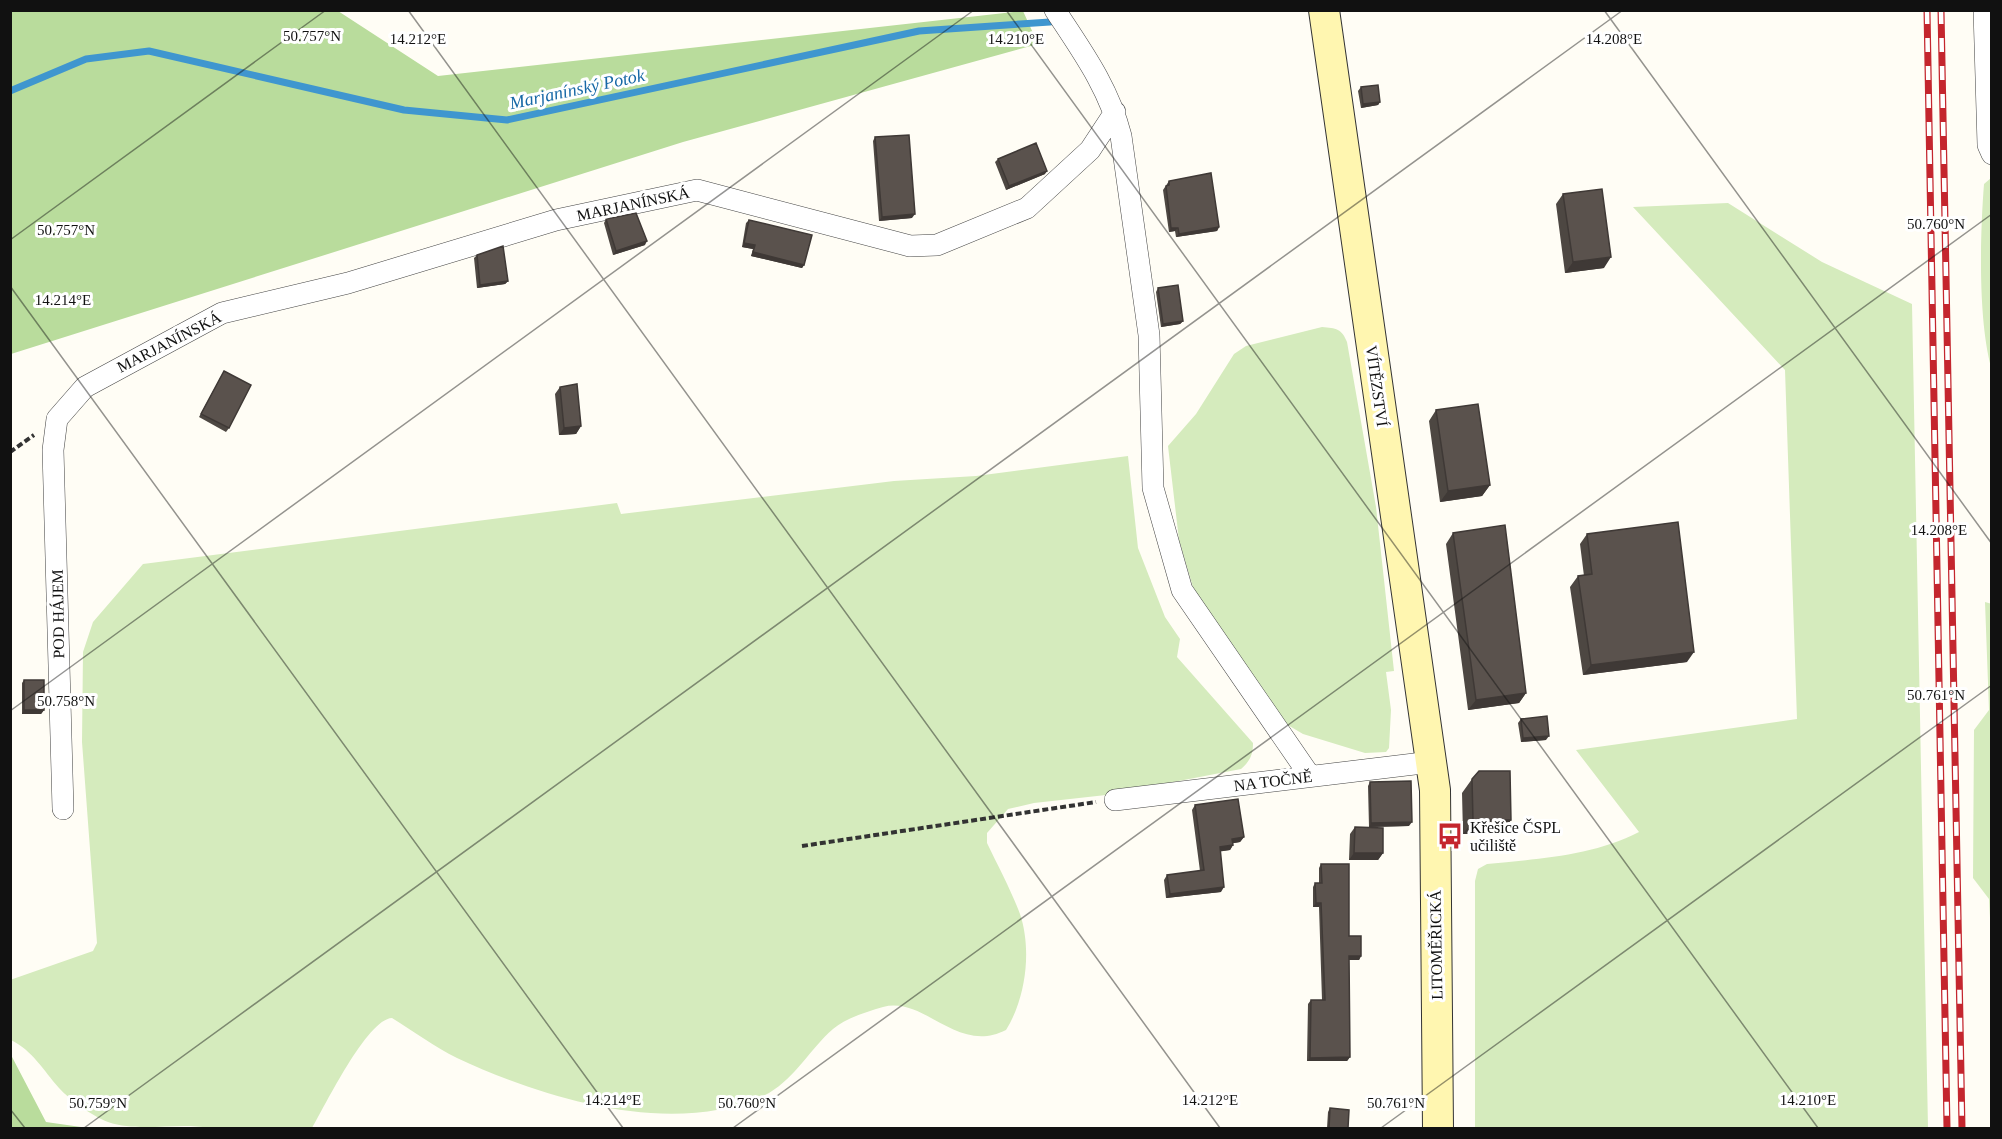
<svg xmlns="http://www.w3.org/2000/svg" width="2002" height="1139" viewBox="0 0 2002 1139" font-family="Georgia,serif">
<style>
.green{fill:#d5ebbd}
.forest{fill:#b9dc9c}
.lines{fill:none;stroke-linecap:round;stroke-linejoin:round}
.stream{stroke:#3f96cf;stroke-width:7}
.street-casing{stroke:#444;stroke-width:22}
.secondary-casing{stroke:#333;stroke-width:32}
.path{stroke:#333;stroke-width:4;stroke-dasharray:6 3;stroke-linecap:butt}
.street{stroke:#fff;stroke-width:21}
.secondary{stroke:#fff6b0;stroke-width:30}
.rail-casing{stroke:#c4262e;stroke-width:7}
.rail{stroke:#fff;stroke-width:4.5;stroke-dasharray:14;stroke-linecap:butt}
.wall{fill:#4d4742}
.shaded-wall{fill:#3f3936}
.building{fill:#5a524d;stroke:#3f3936;stroke-width:1.5}
.ticks{fill:none;stroke:#111;stroke-width:1.5;stroke-opacity:0.45}
.labels{text-anchor:middle;dominant-baseline:central;stroke-width:6;stroke-linejoin:round;paint-order:stroke}
.street-label{font-size:16px;fill:#111;stroke:#fff}
.poi-label{font-size:16px;fill:#111;stroke:#fff;text-anchor:start}
.water-label{font-size:18px;font-style:italic;fill:#1768a6;stroke:#fff}
.ticks-label{font-size:15px;text-anchor:middle;fill:#111;stroke:#fff;stroke-width:6;stroke-linejoin:round;paint-order:stroke}
</style>
<rect width="100%" height="100%" fill="#fffdf5"/>
<path class="green" d="M1991 178H1992L1991 367C1978 318 1980 236 1984 184Z
M1728 203 1822 262 1912 304 1928 1128H1475V881L1478 869 1487 864C1537 859 1593 856 1639 832L1576 750 1797 719 1785 370 1633 207Z
M1322 327C1336 328 1342 329 1347 342L1376 507 1394 671 1386 672 1391 710 1389 748 1386 752 1365 753 1303 734 1281 721 1198 604 1179 540 1168 446 1196 414 1234 354 1246 346Z
M1128 456 1138 548 1165 617 1180 639 1177 657 1253 743C1253 755 1250 761 1241 769L1106 795 1034 803 1008 809 987 833V843C998 866 1011 890 1020 914 1032 950 1026 998 1006 1030 957 1055 925 996 883 1007 866 1012 846 1018 833 1029 810 1049 796 1077 769 1093 677 1139 547 1100 457 1058 435 1047 413 1031 392 1018 367 1019 325 1106 312 1128H209C176 1122 140 1133 108 1122 92 1116 70 1100 59 1088 43 1070 33 1051 11 1040L10 980 93 951 97 943 82 742 83 652 93 622 143 564 617 503 621 514 894 481 976 476Z
M1985 602 1992 604 1991 937 1989 899 1973 878 1974 730 1989 710Z"/>
<path class="forest" d="M11 10 338 11 438 76 1023 11 1038 44 683 142 11 354Z
M11 1055 46 1122 88 1128H11Z"/>
<g class="lines">
<path class="stream" d="M10 91 86 59 149 51 404 110 507 120 919 31 1050 22"/>
<g class="street-casing">
<path id="street" d="M1055 10C1082 51 1109 88 1121 136L1149 335 1153 488 1182 590 1310 776
M1984 10 1988 145 1992 154
M1115 800 1431 762
M63 809 53 450 57 419 85 387 222 313 348 283 556 220 697 190 910 246 937 245 1027 208 1090 150 1115 112"/>
</g>
<g class="secondary-casing">
<path id="secondary" d="M1324 10 1435 790 1438 1128"/>
</g>
<path class="path" d="M10 452 34 435
M802 846 1096 802"/>
<use href="#street" class="street"/>
<use href="#secondary" class="secondary"/>
<g class="rail-casing">
<path id="rail" d="M1927 10 1947 1128
M1941 10 1962 1128"/>
</g>
<use href="#rail" class="rail"/>
</g>
<path class="wall" d="M1361 87 1380 102 1378 105 1361 108 1358 91Z
M875 137 912 218 879 221 873 141Z
M998 159 1045 174 1006 190 995 162Z
M1169 181 1219 227 1217 231 1176 237 1175 231 1169 232 1163 190Z
M1563 194 1604 268 1565 273 1556 204Z
M606 219 645 245 613 255 604 223Z
M749 220 804 265 802 268 751 256 753 249 742 247 746 223Z
M477 255 508 281 505 284 477 288 474 258Z
M1158 288 1183 321 1180 324 1161 327 1156 292Z
M224 371 229 428 226 432 199 417Z
M560 387 581 426 576 434 559 435 555 394Z
M1436 410 1490 485 1482 496 1440 502 1429 421Z
M1453 533 1526 693 1519 703 1468 710 1446 544Z
M1587 534 1687 662 1583 675 1570 587 1578 576H1584L1580 544Z
M24 680 44 710 41 714H22V683Z
M1521 719 1546 740 1521 742 1518 723Z
M1472 779 1511 820 1501 833 1463 834 1462 793Z
M1370 782 1409 826 1369 827 1368 786Z
M1195 805 1244 837 1240 842 1233 843V845L1230 850 1221 851V892L1166 898 1164 880 1167 875 1200 871 1192 810Z
M1355 827 1383 853 1378 860H1349L1350 834Z
M1321 864 1349 936 1361 956 1359 960H1349L1350 1057 1347 1061H1307L1308 1004 1311 1000H1322L1319 907H1313V887L1315 883H1319V868Z
M1330 1108 1348 1128H1327L1328 1112Z"/>
<path class="shaded-wall" d="M1380 102 1378 105 1361 108 1363 104Z
M1047 171 1045 174 1006 190 1009 186Z
M915 214 912 218 879 221 882 217Z
M1219 227 1217 231 1176 237 1179 234Z
M1171 228H1178L1175 231 1169 232Z
M647 241 645 245 613 255 616 251Z
M744 243 755 245 753 249 742 247Z
M753 252 804 265 802 268 751 256Z
M1611 257 1604 268 1565 273 1573 262Z
M508 281 505 284 477 288 480 285Z
M1183 321 1180 324 1161 327 1163 324Z
M581 426 576 434 559 435 564 428Z
M1490 485 1482 496 1440 502 1448 491Z
M1694 652 1687 662 1583 675 1591 665Z
M1526 693 1519 703 1468 710 1476 700Z
M24 710H44L41 714H22Z
M1549 736 1546 740 1521 742 1523 738Z
M1473 820H1511L1501 833 1463 834Z
M1412 822 1409 826 1369 827 1371 823Z
M1244 837 1240 842 1229 844 1232 839Z
M1233 845 1230 850 1217 852 1220 847Z
M1354 853H1383L1378 860H1349Z
M1224 887 1221 892 1166 898 1170 894Z
M1316 903H1321L1319 907H1313Z
M1349 956H1361L1359 960H1346Z
M1350 1057 1347 1061H1307L1310 1058Z"/>
<path class="building" d="M1378 85 1380 102 1363 104 1361 87Z
M909 135 915 214 882 217 875 137Z
M1036 143 1047 171 1009 186 998 159Z
M1211 173 1219 227 1179 234 1178 228H1171L1166 186 1169 185V181Z
M1602 189 1611 257 1573 262 1563 194Z
M636 213 647 241 616 251 606 219Z
M749 220 812 235 804 265 753 252 755 245 744 243Z
M503 246 508 281 480 285 477 255Z
M1178 285 1183 321 1163 324 1158 288Z
M224 371 251 385 229 428 201 414Z
M577 384 581 426 564 428 560 387Z
M1478 404 1490 485 1448 491 1436 410Z
M1678 522 1694 652 1591 665 1578 576 1592 574 1587 534Z
M1505 525 1526 693 1476 700 1453 533Z
M24 680H44V710H24Z
M1547 716 1549 736 1523 738 1521 719Z
M1479 771H1510L1511 820H1473L1472 779Z
M1411 781 1412 822 1371 823 1370 782Z
M1238 799 1244 837 1232 839 1233 845 1220 847 1224 887 1170 894 1167 875 1204 870 1195 805Z
M1355 827 1383 828V853H1354Z
M1321 864H1349V936H1361V956H1349L1350 1057 1310 1058 1311 1000H1325L1321 903H1316L1315 883H1322Z
M1330 1108 1349 1110 1348 1128H1329Z"/>
<path class="ticks" d="M408 10 1220 1128M1006 10 1818 1128M1604 10 1992 544M10 240 326 10M10 286 623 1128M10 711 974 10M10 1109 25 1128M84 1128 1623 10M733 1128 1992 214M1381 1128 1992 685"/>
<defs>
<g id="bus-bare" transform="scale(2.07)"><path d="M-5-6H5V4H4V6H2V4H-2V6H-4V4H-5ZM-3.5-4V0h7V-4ZM-3.5 1.2v1.5H-2V1.2ZM2 1.2v1.5H3.5V1.2Z" fill="#c4262e" stroke="#fff" stroke-width="2.5" paint-order="stroke"/></g>
</defs>
<g fill-rule="evenodd">
<use href="#bus-bare" x="1450" y="836"/>
</g>
<g class="labels">
<g class="street-label">
<text transform="translate(633 204) rotate(-12)">MARJANÍNSKÁ</text>
<text transform="translate(169 342) rotate(-27)">MARJANÍNSKÁ</text>
<text transform="translate(1377 386) rotate(82)">VÍTĚZSTVÍ</text>
<text transform="translate(58 614) rotate(-91)">POD HÁJEM</text>
<text transform="translate(1273 781) rotate(-7)">NA TOČNĚ</text>
<text transform="translate(1436 945) rotate(-91)">LITOMĚŘICKÁ</text>
</g>
<g class="poi-label">
<text x="1470" y="827">Křešice ČSPL<tspan x="1470" dy="18">učiliště</tspan></text>
</g>
<g class="water-label">
<text transform="translate(577 89) rotate(-12)">Marjanínský Potok</text>
</g>
</g>
<g class="ticks-label">
<text x="312" y="41">50.757°N</text>
<text x="418" y="44">14.212°E</text>
<text x="1016" y="44">14.210°E</text>
<text x="1614" y="44">14.208°E</text>
<text x="1936" y="229">50.760°N</text>
<text x="66" y="235">50.757°N</text>
<text x="63" y="305">14.214°E</text>
<text x="1939" y="535">14.208°E</text>
<text x="1936" y="700">50.761°N</text>
<text x="66" y="706">50.758°N</text>
<text x="613" y="1105">14.214°E</text>
<text x="1210" y="1105">14.212°E</text>
<text x="1808" y="1105">14.210°E</text>
<text x="98" y="1108">50.759°N</text>
<text x="747" y="1108">50.760°N</text>
<text x="1396" y="1108">50.761°N</text>
</g>
<rect width="2002" height="1139" fill="none" stroke="#111111" stroke-width="24"/>
</svg>
